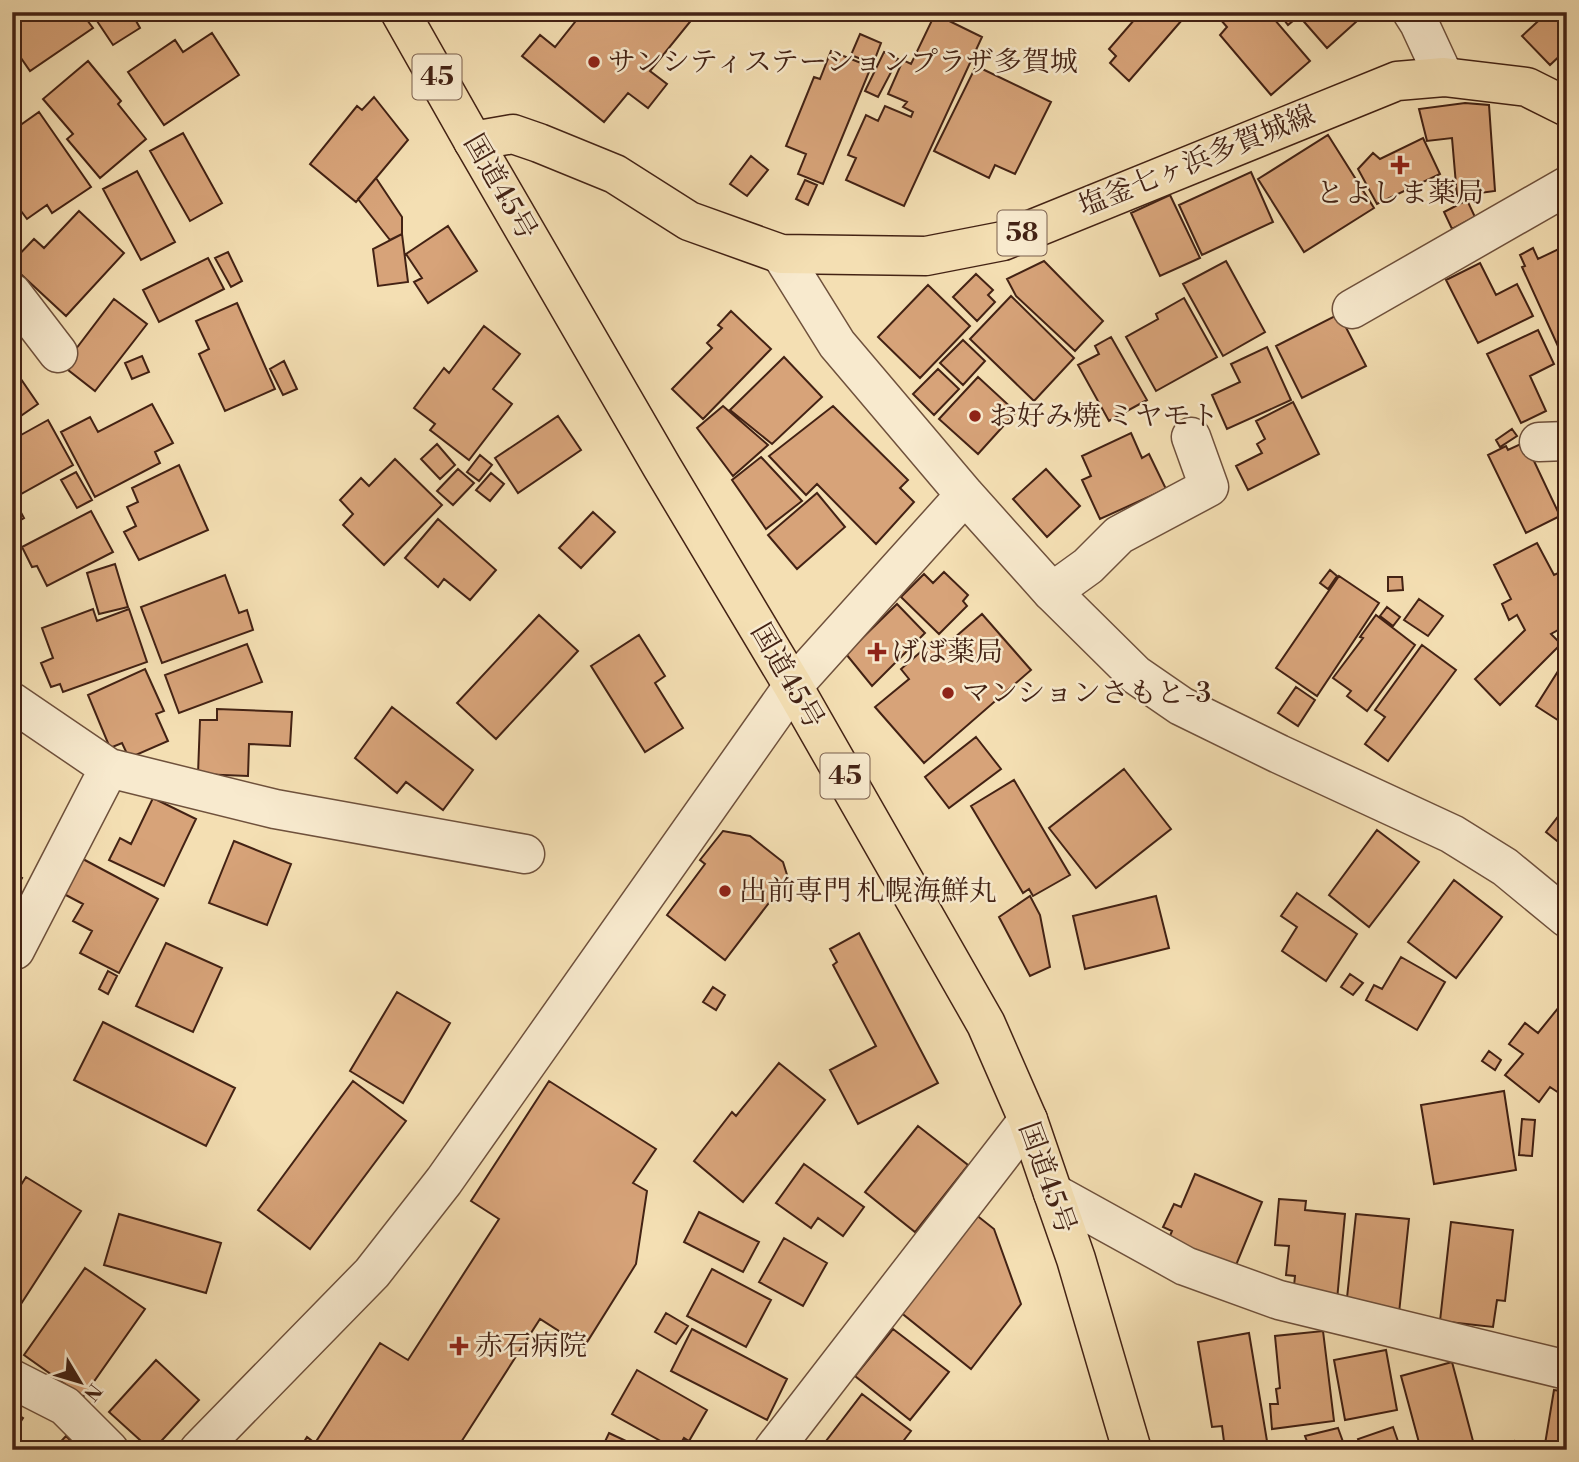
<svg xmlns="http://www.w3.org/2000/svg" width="1579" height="1462" viewBox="0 0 1579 1462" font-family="'Libre Bodoni','Noto Serif JP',serif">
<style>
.building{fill:#d7a379;stroke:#432214;stroke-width:2}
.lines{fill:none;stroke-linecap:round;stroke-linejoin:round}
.minor-casing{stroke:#6f513c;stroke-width:41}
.tertiary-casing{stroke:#6f513c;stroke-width:41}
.primary-casing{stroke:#432214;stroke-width:41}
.trunk-casing{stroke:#432214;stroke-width:41}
.minor{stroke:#f8eace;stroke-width:38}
.tertiary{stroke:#f8eace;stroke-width:38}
.primary{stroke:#f4dfb3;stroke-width:38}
.trunk{stroke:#f4dfb3;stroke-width:38}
.poi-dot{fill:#8f2418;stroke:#f8eace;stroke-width:2.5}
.labels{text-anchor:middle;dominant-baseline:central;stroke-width:5;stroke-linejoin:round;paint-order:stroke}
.shield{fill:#f8eace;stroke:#795e4c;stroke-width:2}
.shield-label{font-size:26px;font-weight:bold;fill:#432214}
.poi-label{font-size:28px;fill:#432214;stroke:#f8eace;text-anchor:start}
.street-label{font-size:28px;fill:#432214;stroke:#f8eace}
</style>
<rect width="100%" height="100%" fill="#f4dfb3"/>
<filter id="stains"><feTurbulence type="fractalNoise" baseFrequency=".00286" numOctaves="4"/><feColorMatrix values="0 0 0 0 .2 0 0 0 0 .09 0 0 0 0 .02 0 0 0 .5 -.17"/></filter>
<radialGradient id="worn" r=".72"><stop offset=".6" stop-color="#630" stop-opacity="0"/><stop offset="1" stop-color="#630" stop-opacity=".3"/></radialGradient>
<path class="building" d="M16 12H81L93 28 30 71 12 45V15Z
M91 12H146L135 19 140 28 113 45Z
M226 12H241L231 19Z
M583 12H698L650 71 667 84 648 108 628 93 604 122 522 56 540 35 555 47Z
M1141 12H1173L1182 20 1129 81 1110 63 1116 56 1109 49Z
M1214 12H1268L1310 61 1271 95 1220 35 1227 27Z
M1278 12H1367L1327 48 1299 16 1288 25Z
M1548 12H1567V49L1550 65 1522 36Z
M935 14 982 37 904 206 846 180 856 158 848 155 866 115 878 121 885 106 911 117 913 112 903 107 907 102 888 94 903 60 911 64Z
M212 33 239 75 164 125 128 72 175 40 183 52Z
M860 34 881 43 873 64 851 55Z
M831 51 871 67 823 184 798 174 806 154 786 146 814 77 820 79Z
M884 52 898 59 878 97 865 91Z
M88 61 121 101 118 104 146 139 100 178 67 139 73 134 43 99Z
M976 66 1051 102 1015 174 995 165 989 178 934 151Z
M374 97 408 140 356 202 310 164 357 106 362 110Z
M1465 103 1489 105 1495 191 1457 196 1452 138 1427 141 1419 109Z
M39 112 91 187 52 213 47 205 27 219 12 199V131Z
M183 133 222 203 190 221 150 151Z
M1328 135 1374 208 1304 252 1258 179Z
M1423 138 1440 174 1377 204 1358 169 1373 153 1380 159Z
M751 156 768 170 747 196 730 184Z
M137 171 175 242 141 260 103 189Z
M1251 172 1273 222 1202 255 1179 205Z
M376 178 402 217V234L390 240 358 199Z
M805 180 817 185 808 205 796 199Z
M1170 195 1200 258 1160 276 1131 213Z
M1467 200 1475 217 1452 229 1444 212Z
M79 211 124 253 66 316 12 266V262L34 239 44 248Z
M448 226 477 271 428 303 414 282 422 278 406 254Z
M402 234 408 282 378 286 373 249Z
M1567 245V366L1522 267 1525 266 1520 255 1533 248 1538 259Z
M228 252 242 281 231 287 215 258Z
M208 258 224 289 159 322 143 290Z
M1044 261 1103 321 1075 351 1016 296 1007 279Z
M1226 261 1265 332 1223 356 1183 284Z
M1480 263 1496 295 1517 284 1533 316 1478 343 1446 280Z
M976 274 993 290 988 295 995 302 977 321 953 297Z
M928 285 970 326 920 378 878 337Z
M1011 296 1074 358 1034 401 970 339Z
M1184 298 1217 357 1156 391 1126 337 1158 319 1156 314Z
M114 299 147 324 95 391 63 366Z
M237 303 275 389 225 411 199 354 209 349 196 321Z
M731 311 771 349 703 419 672 389 712 348 707 343 722 328 718 325Z
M1339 314 1366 366 1302 398 1276 346Z
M484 326 520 354 493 389 512 404 469 460 430 430 435 424 414 408 444 368 449 373Z
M1538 330 1554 364 1530 376 1546 411 1521 423 1487 354Z
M1111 337 1147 400 1109 421 1078 365 1099 354 1095 346Z
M963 340 985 361 963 385 940 363Z
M1267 347 1291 400 1227 429 1212 395 1240 382 1231 364Z
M142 356 149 372 132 379 125 363Z
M784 357 822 397 772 444 730 410Z
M284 361 297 389 283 395 270 369Z
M12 366 38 404 12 422Z
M938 369 959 389 934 415 913 394Z
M978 377 1016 412 978 454 939 419Z
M1293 402 1319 454 1248 490 1236 466 1262 453 1257 444 1265 439 1256 421Z
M152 404 173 443 155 452 160 463 95 497 61 432 90 417 98 432Z
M723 406 768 445 733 476 697 428Z
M833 406 908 480 900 488 914 502 876 544 817 484 806 495 769 456Z
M558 416 581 450 518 493 495 458Z
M48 420 73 465 12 499V440Z
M1512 429 1517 436 1500 447 1496 440Z
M1131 433 1142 458 1149 454 1166 489 1100 519 1082 480 1091 476 1082 456Z
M1525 442 1560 516 1526 533 1488 455 1506 446 1508 450Z
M437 444 455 465 440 479 421 459Z
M480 455 492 465 479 481 467 472Z
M761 457 802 501 766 529 732 480Z
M395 459 442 505 384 565 343 525 353 514 340 500 361 478 369 486Z
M179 465 208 530 139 560 124 532 136 526 127 507 138 502 132 488Z
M458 469 474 483 453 505 437 491Z
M1046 469 1080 506 1047 537 1013 499Z
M76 472 92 500 77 508 61 480Z
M491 473 504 484 490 501 476 490Z
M817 493 845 527 797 569 768 535Z
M18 507 24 518 15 523 12 517V511Z
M91 511 113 552 47 586 37 566 32 567 22 547Z
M593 512 615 532 581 568 559 548Z
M438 519 496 570 470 600 444 579 438 587 405 558Z
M1537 543 1554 575 1567 569V601L1563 603 1567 610V625L1551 634 1561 644 1500 705 1475 679 1525 630 1517 615 1509 620 1502 604 1511 599 1494 565Z
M115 564 128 607 99 614 87 573Z
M1330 570 1337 576 1328 589 1320 583Z
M944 572 968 595 963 601 967 606 939 634 901 597 924 574 933 583Z
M225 575 239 613 247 610 253 630 162 663 141 607Z
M1339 576 1379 603 1317 696 1276 668Z
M1388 577H1402L1403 590 1388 591Z
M1419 599 1443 616 1428 636 1404 620Z
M897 604 925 633 872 686 846 654Z
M1387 607 1400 617 1393 626 1380 616Z
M93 609 97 621 129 609 147 662 63 692 60 684 51 687 41 663 53 658 42 628Z
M982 614 1031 670 924 763 875 707 909 679 901 669 932 642 939 651Z
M539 615 578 651 496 739 457 703Z
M1376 615 1415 645 1367 711 1347 696 1351 691 1333 678 1363 638 1360 637Z
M639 635 665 676 655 683 683 728 645 752 591 666Z
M247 644 262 682 179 713 165 675Z
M1422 645 1456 670 1388 761 1365 744 1385 717 1375 710Z
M1567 657V726L1536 706Z
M145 669 164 711 156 714 168 741 129 758 122 743 110 748 88 695Z
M1296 687 1315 700 1298 726 1278 713Z
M392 707 473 770 443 810 406 782 397 793 355 758Z
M217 709 292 712 290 746 249 744 248 776 198 774 200 720H217Z
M976 737 1001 769 949 808 925 777Z
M1124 769 1171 829 1096 888 1049 828Z
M1014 780 1070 875 1033 896 1029 889 1023 893 971 806Z
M153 798 196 819 164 886 109 860 120 838 131 844Z
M1567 805V849L1546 832Z
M1377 830 1419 862 1369 927 1329 895Z
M723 831 750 836 783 862 788 878 725 960 667 915 705 864 700 860Z
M234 841 291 864 267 925 209 903Z
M81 858 158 899 119 973 80 953 92 931 73 921 83 904 62 893Z
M12 873 22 878 12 896Z
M1454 880 1502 917 1456 978 1408 942Z
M1297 893 1357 934 1326 981 1282 951 1297 927 1281 916Z
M1030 896 1040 915 1050 967 1030 976 999 917Z
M1156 896 1169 948 1085 969 1073 916Z
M859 933 938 1083 858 1124 830 1070 876 1046 833 965 837 962 830 949Z
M166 943 222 968 193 1032 136 1006Z
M1401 957 1445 982 1417 1030 1366 1000 1374 985 1382 989Z
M108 971 117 976 108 994 99 989Z
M1350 974 1363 983 1353 995 1341 987Z
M713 987 725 995 716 1010 703 1002Z
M397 992 450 1023 403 1103 350 1071Z
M1567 997V1084L1559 1093 1550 1087 1539 1102 1505 1075 1523 1054 1509 1044 1525 1023 1538 1033Z
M103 1022 235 1088 206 1146 74 1080Z
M1489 1051 1501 1060 1495 1070 1482 1061Z
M779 1063 825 1100 743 1202 694 1161 732 1112 736 1116Z
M353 1081 406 1121 310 1249 258 1210Z
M549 1081 656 1149 633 1183 647 1191 636 1264 584 1347 540 1319 456 1450H299L307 1437 315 1443 380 1343 408 1360 499 1219 471 1201Z
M1504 1091 1516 1170 1434 1184 1421 1105Z
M1522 1119 1535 1120 1532 1156 1519 1155Z
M918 1126 968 1165 915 1232 865 1192Z
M804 1164 864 1207 843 1236 818 1218 811 1228 776 1203Z
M1195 1174 1262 1202 1234 1270 1167 1243 1172 1231 1163 1227 1174 1204 1181 1207Z
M26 1177 81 1211 21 1304 12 1299V1229L18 1220 12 1216V1199Z
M1279 1199 1306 1201 1305 1210 1345 1214 1337 1300 1293 1296 1295 1276 1286 1275 1289 1246 1275 1245Z
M699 1212 759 1242 743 1272 684 1242Z
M119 1214 221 1243 206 1293 104 1265Z
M975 1214 994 1229 1021 1304 971 1369 899 1311Z
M1356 1214 1409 1219 1399 1313 1346 1307Z
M1451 1222 1513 1230 1505 1301 1497 1300 1493 1327 1440 1321Z
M784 1238 827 1263 803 1306 759 1282Z
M85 1268 145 1309 83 1397 24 1355Z
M712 1269 771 1300 746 1347 687 1316Z
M666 1313 688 1326 676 1344 655 1332Z
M692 1329 787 1379 767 1420 671 1371Z
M893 1329 949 1372 910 1420 855 1376Z
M1323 1331 1334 1421 1272 1429 1270 1404H1278L1276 1389 1280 1388 1275 1336Z
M1249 1333 1267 1441 1225 1449 1222 1426 1212 1427 1198 1342Z
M1386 1350 1397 1410 1345 1420 1334 1360Z
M156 1360 199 1400 153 1450H151L109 1412Z
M1452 1362 1473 1441 1442 1450H1421L1401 1376Z
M637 1370 707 1410 689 1441 684 1438 677 1450 612 1414Z
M1554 1390 1567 1392V1450H1544Z
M862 1394 911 1431 898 1448 901 1450H838L826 1441Z
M12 1411 23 1418 12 1435Z
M1393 1427 1401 1450H1362L1358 1439Z
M1338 1428 1346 1450H1295L1308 1444 1305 1436Z
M609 1433 645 1450H601Z
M66 1436 80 1450H53Z
M1514 1441 1515 1450H1474Z
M283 1442 295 1450H278Z"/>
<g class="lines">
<g class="minor-casing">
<path id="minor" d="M1412 12 1419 23 1444 77
M12 293 58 353
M1352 309 1567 186
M1539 442 1567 441
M1052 592 1088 566 1119 535 1209 487 1191 437
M12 702 109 768 275 809 525 854
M15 950 109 768
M1053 1193 1185 1266 1279 1300 1567 1370
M12 1379 65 1406 109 1450
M773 1450 1028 1120"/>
</g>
<g class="tertiary-casing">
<path id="tertiary" d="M781 254 837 344 965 495 1052 592 1136 675 1181 706 1279 754 1452 834 1505 867 1567 918
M199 1450 372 1273 444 1181 793 686 965 495"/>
</g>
<g class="primary-casing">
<path id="primary" d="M473 141 513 134 539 143 615 174 689 221 781 254 926 256 1003 241 1397 81 1444 77 1527 87 1567 107"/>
</g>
<g class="trunk-casing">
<path id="trunk" d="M400 12 473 141 662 467 793 686 986 1024 1028 1120 1053 1193 1076 1259 1132 1450"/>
</g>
<use href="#minor" class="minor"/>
<use href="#tertiary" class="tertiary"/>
<use href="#primary" class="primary"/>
<use href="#trunk" class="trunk"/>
</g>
<g class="poi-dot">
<circle cx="594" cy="62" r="7"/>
<path d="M1396.5 154.5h7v7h7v7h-7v7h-7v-7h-7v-7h7z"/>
<circle cx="975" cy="416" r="7"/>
<path d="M873.5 641.5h7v7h7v7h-7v7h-7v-7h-7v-7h7z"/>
<circle cx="948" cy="693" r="7"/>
<circle cx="725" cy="891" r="7"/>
<path d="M455.5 1335.5h7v7h7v7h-7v7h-7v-7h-7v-7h7z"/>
</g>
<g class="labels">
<g class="shield">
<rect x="412.5" y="54.5" width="49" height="45" rx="5"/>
<rect x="997.5" y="210.5" width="49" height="45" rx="5"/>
<rect x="820.5" y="753.5" width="49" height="45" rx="5"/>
</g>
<g class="shield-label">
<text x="437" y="77">45</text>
<text x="1022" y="233">58</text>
<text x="845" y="776">45</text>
</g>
<g class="poi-label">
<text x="608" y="62">サンシティステーションプラザ多賀城</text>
<text x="1400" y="193" text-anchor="middle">とよしま薬局</text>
<text x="989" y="416">お好み焼 ミヤモト</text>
<text x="891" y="652">げば薬局</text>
<text x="962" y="693">マンションさもと-3</text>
<text x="739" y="891">出前専門 札幌海鮮丸</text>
<text x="475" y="1346">赤石病院</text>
</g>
<g class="street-label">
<text transform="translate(1197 161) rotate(-22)">塩釜七ヶ浜多賀城線</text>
<text transform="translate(500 187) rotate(60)">国道45号</text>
<text transform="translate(787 676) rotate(60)">国道45号</text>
<text transform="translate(1047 1178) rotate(70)">国道45号</text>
</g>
</g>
<rect width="1579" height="1462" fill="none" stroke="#f4dfb3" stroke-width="42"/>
<rect x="14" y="14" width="1551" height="1434" fill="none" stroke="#432214" stroke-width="3.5"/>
<rect x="21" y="21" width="1537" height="1420" fill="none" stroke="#432214" stroke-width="2"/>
<g transform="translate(80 1382) rotate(128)" stroke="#f8eace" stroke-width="5" paint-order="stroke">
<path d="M0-5L12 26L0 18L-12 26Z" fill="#432214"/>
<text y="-10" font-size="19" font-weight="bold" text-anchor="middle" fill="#432214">N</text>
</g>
<rect width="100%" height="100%" filter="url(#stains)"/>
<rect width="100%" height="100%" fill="url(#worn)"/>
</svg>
